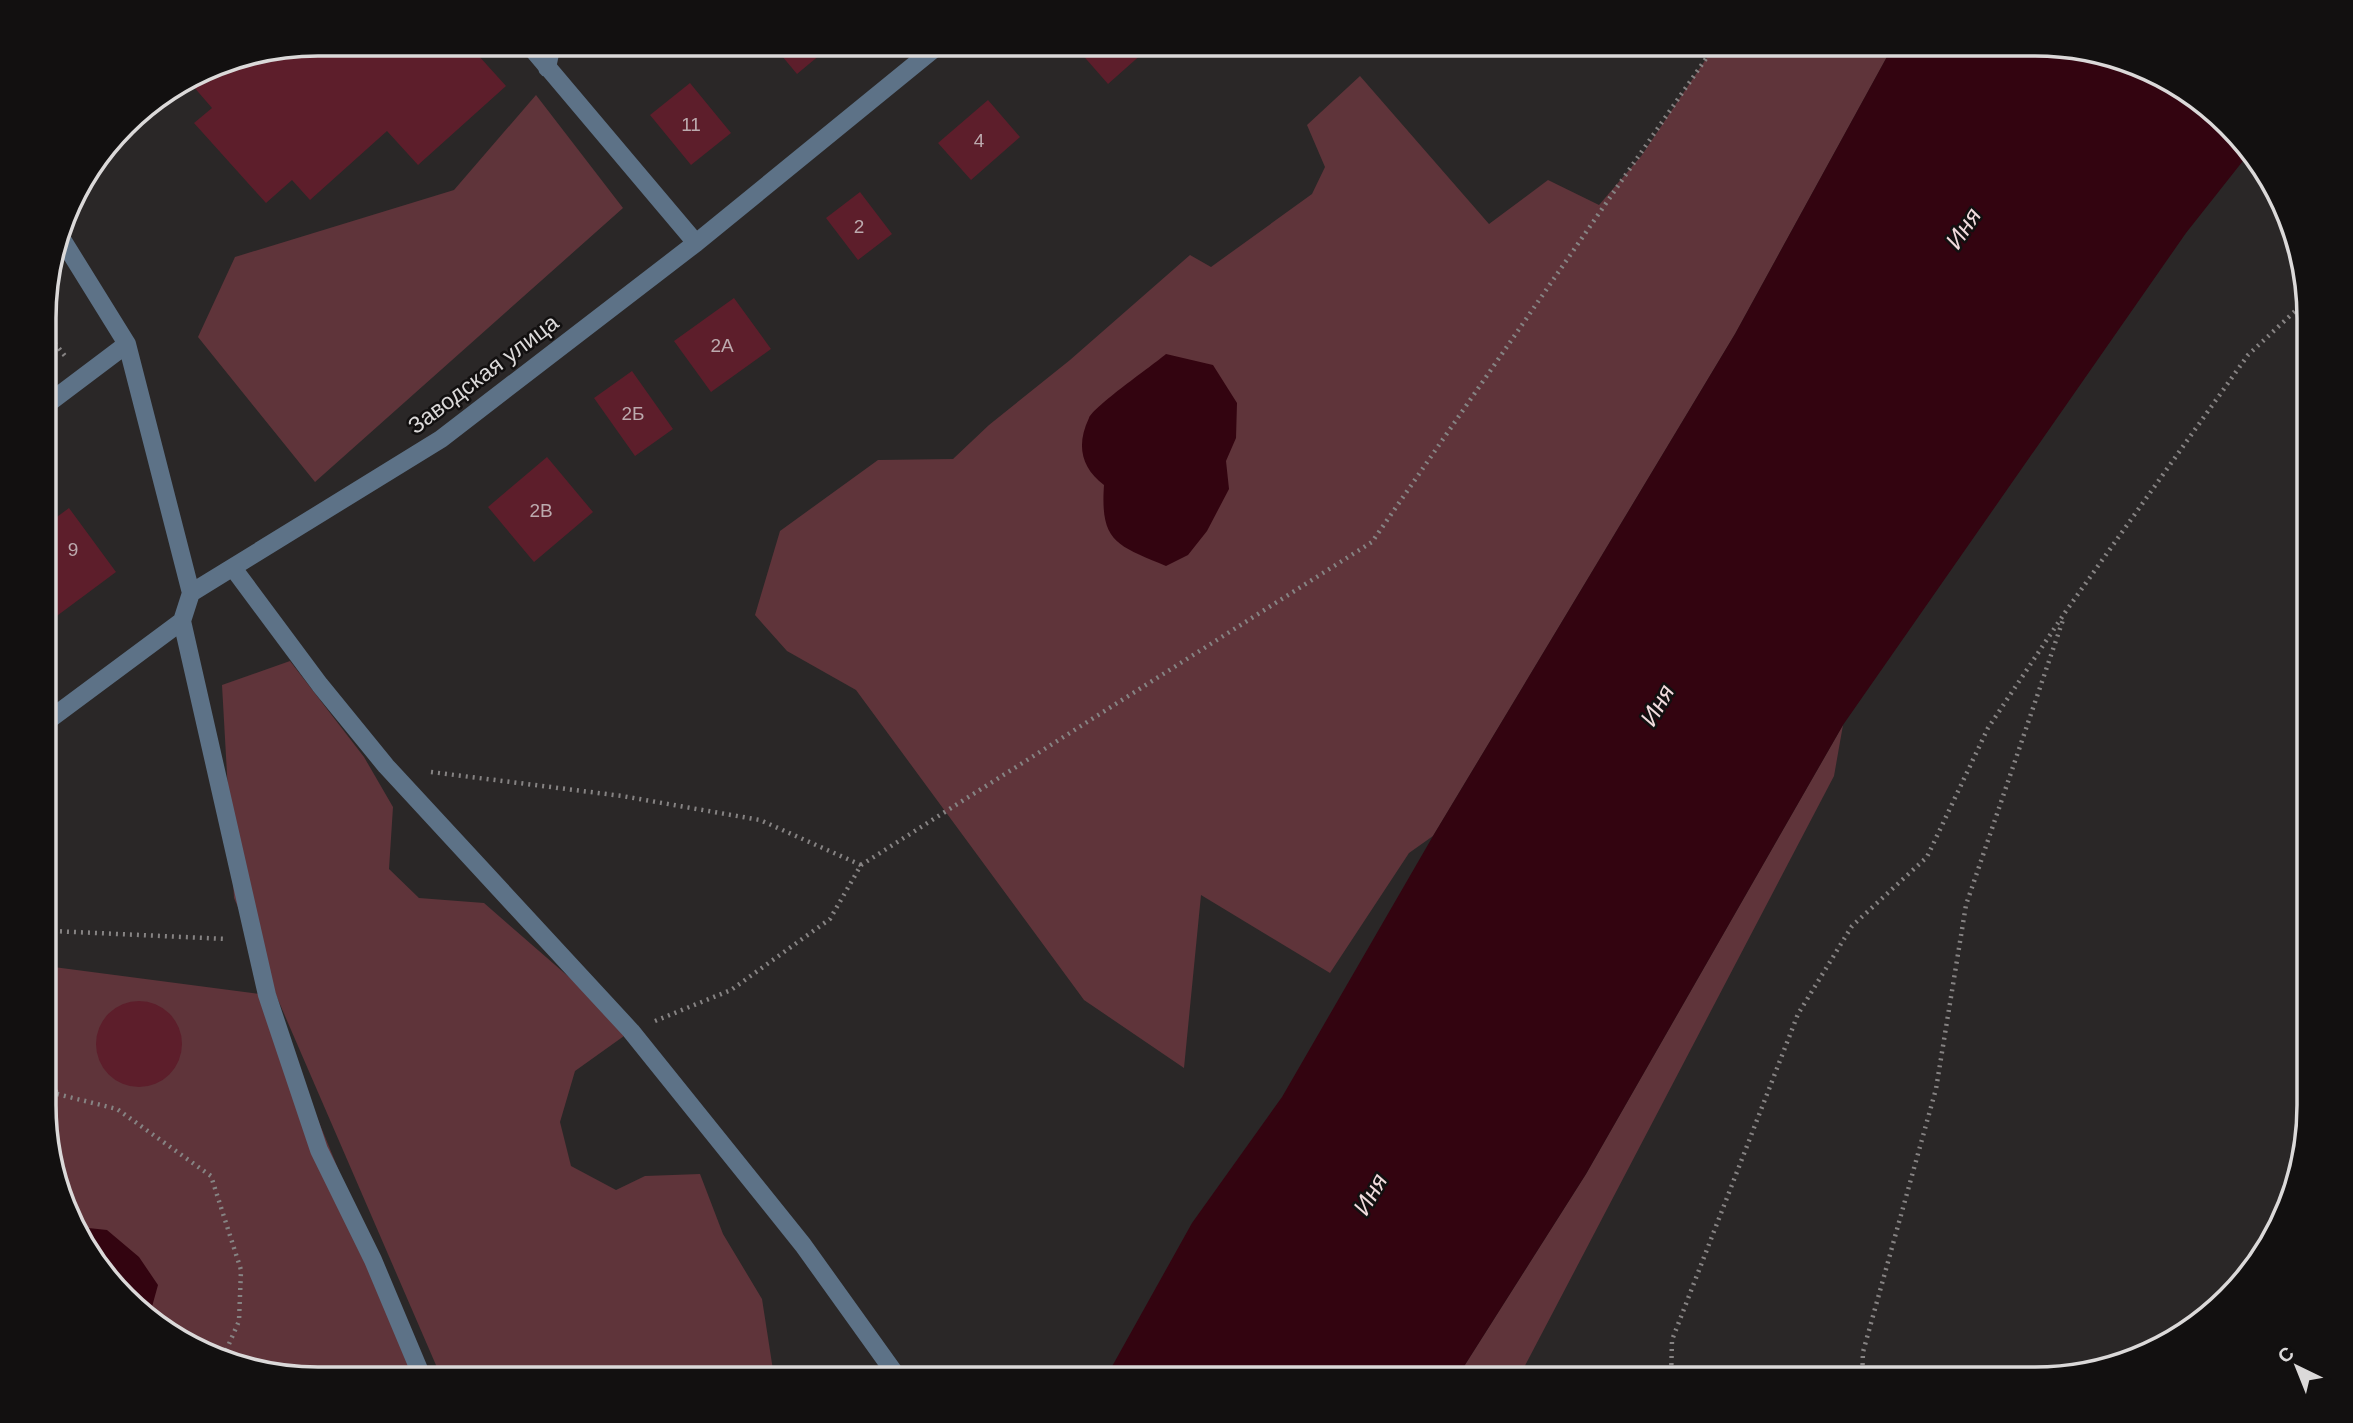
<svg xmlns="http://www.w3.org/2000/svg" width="2353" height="1423" viewBox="0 0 2353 1423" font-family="Helvetica,sans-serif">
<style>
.green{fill:#5f343a}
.water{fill:#330410}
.building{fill:#5d1e2b}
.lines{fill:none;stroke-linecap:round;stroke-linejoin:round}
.path{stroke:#868383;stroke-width:4.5;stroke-dasharray:2 5;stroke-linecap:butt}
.minor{stroke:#5d7287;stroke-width:18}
.labels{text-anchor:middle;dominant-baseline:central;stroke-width:5;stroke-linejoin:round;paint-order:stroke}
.number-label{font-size:19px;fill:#bcaaae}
.street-label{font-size:23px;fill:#dbd9d9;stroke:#121010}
.water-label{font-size:24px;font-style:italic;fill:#f1dbdd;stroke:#121010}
.rim{fill:none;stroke:#dbd9d9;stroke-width:3.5}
</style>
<rect width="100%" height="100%" fill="#2a2727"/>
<path class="green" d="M1716 44H1894L1735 334 1433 836 1409 853 1330 973 1201 895 1184 1068 1084 1000 856 690 787 651 755 615 780 531 878 460 953 459 989 425 1070 360 1190 255 1211 267 1312 194 1325 167 1307 125 1360 76 1489 224 1548 180 1599 205 1642 155Z
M536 95 623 208 315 482 198 337 235 257 454 190Z
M290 661 364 757 393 807 389 869 419 898 484 903 631 1031 575 1071 560 1122 571 1166 616 1190 645 1176 700 1174 723 1234 762 1299 773 1370 768 1379H442L234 898 222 685Z
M1843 725 1834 776 1518 1379H1456L1586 1174Z
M46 966 267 995 424 1379H318L247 1370 181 1342 90 1257 46 1140Z"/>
<path class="water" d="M1894 44C2033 43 2156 29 2250 152L2186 233 1843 725 1586 1174 1456 1379H1105L1192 1223 1282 1097 1433 836 1735 334Z
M1166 354 1213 365 1237 403 1236 438 1226 461 1229 489 1207 531 1188 555 1166 566C1117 545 1100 543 1104 485 1081 468 1076 445 1089 418 1094 406 1152 366 1166 354Z
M79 1227 107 1230 139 1257 158 1285 150 1314 90 1257Z"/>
<path class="building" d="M318 44H433L437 48 442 44H468L506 86 418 165 387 131 310 200 292 180 266 203 194 123 212 108 193 86 219 63Z
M772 44H833L797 74Z
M1073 44H1136L1144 52 1108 84Z
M690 83 731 133 691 165 650 115Z
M988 100 1020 137 971 180 938 143Z
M860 192 892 234 858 260 826 218Z
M734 298 771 349 711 392 674 341Z
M632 371 673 429 635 456 594 398Z
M547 457 593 512 534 562 488 507Z
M69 508 116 572 46 624V525Z
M96 1044a43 43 0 1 1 86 0a43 43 0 1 1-86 0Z"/>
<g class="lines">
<path class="path" d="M46 332 65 356
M431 772 622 796 760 820 861 865
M46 930 53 931 46 953
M53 931 227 939
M655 1021 731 990 830 919 861 865 1372 542 1716 44
M46 1064 57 1094
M57 1094 117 1109 211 1176 241 1270 239 1321 222 1360
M46 1109 57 1094
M1671 1379 1672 1340 1798 1014 1852 926 1927 857 1988 728 2066 611 2248 355 2308 299
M1862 1379 1863 1352 1936 1089 1966 905 2064 617"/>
<path class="minor" d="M528 44 696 243
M547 68 552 44
M60 236 127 344 191 593
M46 405 127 344
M233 568 320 685 386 766 631 1031 803 1245 899 1379
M182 621 267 995 319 1150 373 1260 423 1379
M46 722 182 621 191 593 441 439 696 243 940 44"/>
</g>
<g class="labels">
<g class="number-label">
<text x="691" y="124">11</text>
<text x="979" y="140">4</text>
<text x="859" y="226">2</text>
<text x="722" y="345">2А</text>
<text x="633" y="413">2Б</text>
<text x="541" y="510">2В</text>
<text x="73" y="549">9</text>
</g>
<g class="street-label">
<text transform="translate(483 374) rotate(-37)">Заводская улица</text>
</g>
<g class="water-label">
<text transform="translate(1963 228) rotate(-56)">Иня</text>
<text transform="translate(1657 705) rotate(-60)">Иня</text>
<text transform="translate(1370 1194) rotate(-60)">Иня</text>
</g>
</g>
<path d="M0 0H2353V1423H0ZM318 56H2035A262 262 0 0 1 2297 318V1105A262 262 0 0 1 2035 1367H318A262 262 0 0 1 56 1105V318A262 262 0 0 1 318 56Z" fill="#121010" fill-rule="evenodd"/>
<path class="rim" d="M318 56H2035A262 262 0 0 1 2297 318V1105A262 262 0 0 1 2035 1367H318A262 262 0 0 1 56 1105V318A262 262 0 0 1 318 56Z"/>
<g transform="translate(2297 1367) rotate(317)" stroke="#121010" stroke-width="5" paint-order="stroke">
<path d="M0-5L12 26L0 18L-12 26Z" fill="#dbd9d9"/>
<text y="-10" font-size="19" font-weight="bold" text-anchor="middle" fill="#dbd9d9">С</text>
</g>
</svg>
